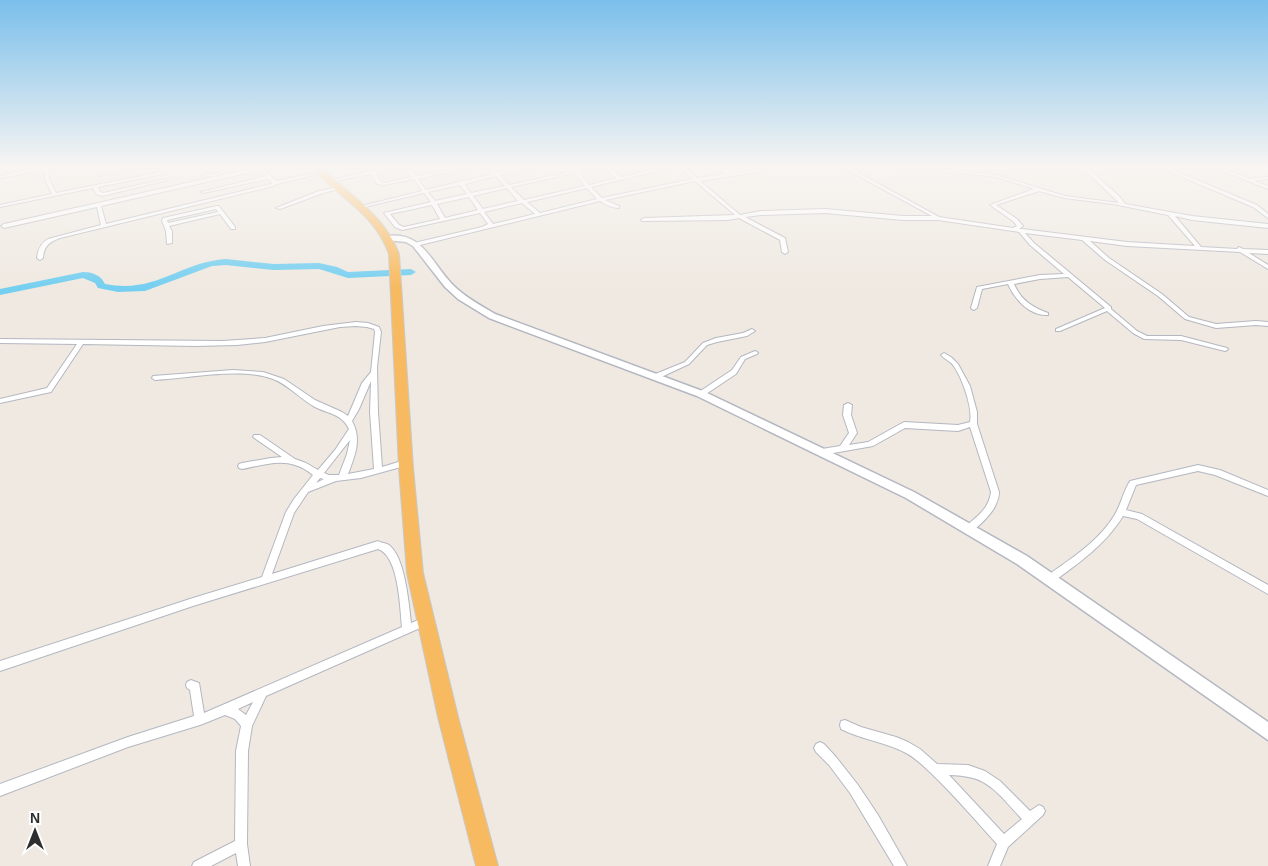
<svg xmlns="http://www.w3.org/2000/svg" width="1268" height="866" viewBox="0 0 1268 866" font-family="Arial,sans-serif">
<style>
.lines{fill:none;stroke-linecap:round;stroke-linejoin:round}
.river{fill:#75cff0;fill-rule:evenodd}
.minor-casing{stroke:#b4b7c1;stroke-width:2}
.secondary-casing{stroke:#b4b7c1;stroke-width:3}
.trunk-casing{stroke:#c9c9c9;stroke-width:2}
.minor{fill:#fff;fill-rule:evenodd}
.secondary{fill:#fff;fill-rule:evenodd}
.trunk{fill:#f8ba60;fill-rule:evenodd}
</style>
<rect width="100%" height="100%" fill="#efe9e1"/>
<g class="lines">
<path class="river" d="M226 259 274 264 319 263 337 267 348 272 411 269 416 272 411 275 348 278 319 269 274 270 226 265 212 266 145 291 118 292 98 288 95 283 83 278 0 295V289L83 272C92 272 101 275 105 284 157 294 179 262 226 259Z"/>
<g class="minor-casing">
<path id="minor" d="M45 166H58L49 169V179L56 193 161 172H163V174L98 187 100 192 103 193 166 179 168 180 102 196 96 194 93 188 0 207V205L52 194 45 179V170L0 178V176Z
M136 166H146L100 176 98 175Z
M263 166H272L263 169 276 181 321 172 323 173 277 184 273 186 60 238C49 242 44 246 43 258L40 260 37 258C38 249 41 243 48 239L101 225 97 207 4 228 1 226 4 224ZM259 170 266 176 201 192 203 193 268 179 272 183 271 184 106 224 101 206Z
M324 166H334L317 170 315 169Z
M393 166H403L375 173 381 182 384 183 412 177 404 166H409L416 176 465 166H475L418 179 426 190 459 182 461 181H463L494 174 487 166H492L498 173 526 166H535L500 175 509 185 574 171 570 166H575L578 170 595 166H608L621 177 668 166H677L591 187 602 198 693 179 678 166H683L697 178 726 174 714 166H720L732 173 761 169 763 170V171L700 181 740 215 761 211 825 209 903 216H932L840 166H846L939 217 1013 228 1017 226 1013 221 990 205 1034 189 996 177 924 169 880 166 924 167 996 175 1065 196 1119 203 1084 169 976 170 974 169 976 168 1249 166 1223 168 1249 179 1268 177V179L1255 181 1268 186V189L1215 168 1170 169 1257 205 1268 214V218L1253 207 1168 171V170L1170 169H1089L1120 197 1125 204 1192 216 1268 224V228L1192 220 1175 216 1201 247 1237 249 1239 247 1243 249 1268 250V254L1249 253 1268 265V269L1240 252 1127 246 1090 241 1109 258 1162 294 1189 317 1216 324 1256 321 1268 322V326L1256 325 1216 328 1185 319 1158 296 1105 260 1082 240 1025 233 1034 243 1111 307V309L1137 331 1147 336H1181L1227 348 1228 349 1227 350 1225 351 1181 340 1144 339 1133 333 1107 311 1060 331H1056V329L1105 308 1068 277 1040 279 1014 284C1021 300 1032 307 1048 313V315C1030 316 1015 300 1008 284L982 289 977 308 974 310 972 309 971 308 977 287 1040 275 1064 274 1030 245 1019 232 938 220H903L825 213 761 215 745 217 785 238 788 252 785 254 782 252 780 240 739 218 728 220 642 221 641 220 644 218 735 215 695 181 605 200 619 206V208C612 208 606 205 600 201L416 246 414 245V243L482 227 488 224 480 213 402 230 395 227 384 213 431 202 424 193 360 208 358 207 422 191 414 179 384 185 377 184 371 174 330 182 328 181ZM603 167 616 178 589 185 579 172ZM575 173 585 186 524 200 511 187ZM496 176 505 186 471 193 465 184ZM460 185 467 194 435 201 428 192ZM507 188 518 201 483 209 473 196ZM587 188 597 199 540 213 527 202ZM1039 191 1064 198 1113 204 1168 215 1195 246 1127 242 1022 229H1019L1023 226 1017 219 996 205ZM469 197 478 210 445 218 437 204ZM522 203 535 214 493 224 484 212ZM432 205 440 219 404 227 399 225 390 214Z
M219 173H221V175L203 177 201 176 203 175Z
M338 187 340 188V189L323 193 280 209 276 208 319 191Z
M217 206H219L235 227V229H231L220 214 169 226 172 231V243L167 244 166 231 162 221 163 218ZM216 209 218 212 168 223 167 220Z
M356 322 368 323 379 327 381 332 377 367 378 412 382 467 405 460 408 461 409 463 408 465 361 478 336 481 308 492 294 513 272 574 378 541C381 543 386 543 389 545 405 557 409 604 411 623L426 617 429 618 431 621 429 624 266 696 252 726 248 751 247 844 250 866H238L236 853 211 866H192L194 862 235 841 236 751 241 726 235 719 225 715 200 725 128 747 0 796V784L128 737 194 716 190 690 187 688 186 685 187 682 191 680 199 683 204 713 402 627C400 608 399 556 378 549L193 606 0 671V661L193 598 262 577 286 512 294 499 313 475C308 471 302 467 295 465 279 459 259 466 242 469L239 468 238 466 239 464 242 463 271 458 282 457 253 437 254 435H260L295 459 306 463 318 470 335 450 349 429C342 414 329 414 315 407 300 399 289 385 273 379 241 367 190 378 155 380L152 378 153 376 233 370 263 372 284 379 315 400 342 412 348 416 362 383 371 372 375 332 374 329 367 327 356 326 340 327 265 342 237 345 195 346 83 344 51 392 0 403V399L47 388 77 344 0 343V339L223 341 265 338 323 326ZM371 381 370 412 374 469 348 474C355 456 362 439 352 421L359 409ZM350 440 347 454 339 475H329L324 473ZM320 478 324 479 316 483ZM253 702 246 715 238 709Z
M752 329 755 331 747 336 717 342 707 345 689 364 657 379H653L652 377 653 375 685 362 703 343 716 338 743 333Z
M755 351 757 352 758 353 757 354 745 359 736 374 703 396H699L697 394 699 392 732 370 741 357Z
M944 353 951 357 958 364 970 386 977 412V424L999 492C999 496 998 500 996 504 994 511 977 530 970 531 969 531 967 531 966 530L965 528 966 526C978 516 989 508 991 492L970 427 958 431 905 428 873 446 822 455 818 452 822 449 840 446 849 433 843 415 844 405 848 403 852 405 851 415 857 433 849 445 868 442 904 422 958 425 970 422C973 408 962 377 953 365 950 361 944 359 941 355Z
M1198 465 1220 470 1268 490V496L1215 475 1198 471 1136 485 1126 510 1142 514 1268 585V594L1137 519 1123 516C1106 544 1079 563 1053 582L1050 583 1047 582 1045 579 1047 576C1070 559 1098 542 1114 516 1121 505 1123 492 1130 481Z
M845 720 861 727 896 737 908 742 920 749 937 764 968 765 985 771 1000 781 1030 811 1039 805 1043 807 1045 811 1043 815 1008 847 1000 866H988L997 844C976 821 955 796 932 774 924 767 916 758 906 753 886 742 862 740 841 729L840 725 841 721ZM949 775C957 775 965 776 973 778 993 783 1008 805 1022 819L1004 834Z
M820 742 824 744 836 757 858 785 878 815 907 866H894L850 793 829 765 816 752 814 748 816 744Z"/>
</g>
<g class="secondary-casing">
<path id="secondary" d="M387 236C422 231 431 262 451 283 463 296 480 305 495 314L705 392 914 492 1027 556 1268 722V740L1017 564 906 498 697 396 489 318 458 299 445 287 413 246 406 242 387 240Z"/>
</g>
<g class="trunk-casing">
<path id="trunk" d="M311 166H320C349 195 384 214 399 254L413 468 423 573 458 717 498 866H476L438 717 407 573 399 468 389 254C374 212 338 198 311 166Z"/>
</g>
<use href="#minor" class="minor"/>
<use href="#secondary" class="secondary"/>
<use href="#trunk" class="trunk"/>
</g>
<linearGradient id="sky" x2="0" y2="1"><stop stop-color="#7abfeb"/><stop offset="0.58" stop-color="#f8f5f2"/><stop offset="1" stop-color="#f8f5f2" stop-opacity="0"/></linearGradient>
<rect width="1268" height="288" fill="url(#sky)"/>
<g transform="translate(35 831)" stroke="#ffffff" stroke-width="4" paint-order="stroke">
<path d="M0-4L9 19L0 12L-9 19Z" fill="#2e2e2e"/>
<text y="-8" font-size="14" font-weight="bold" text-anchor="middle" fill="#2e2e2e">N</text>
</g>
</svg>
